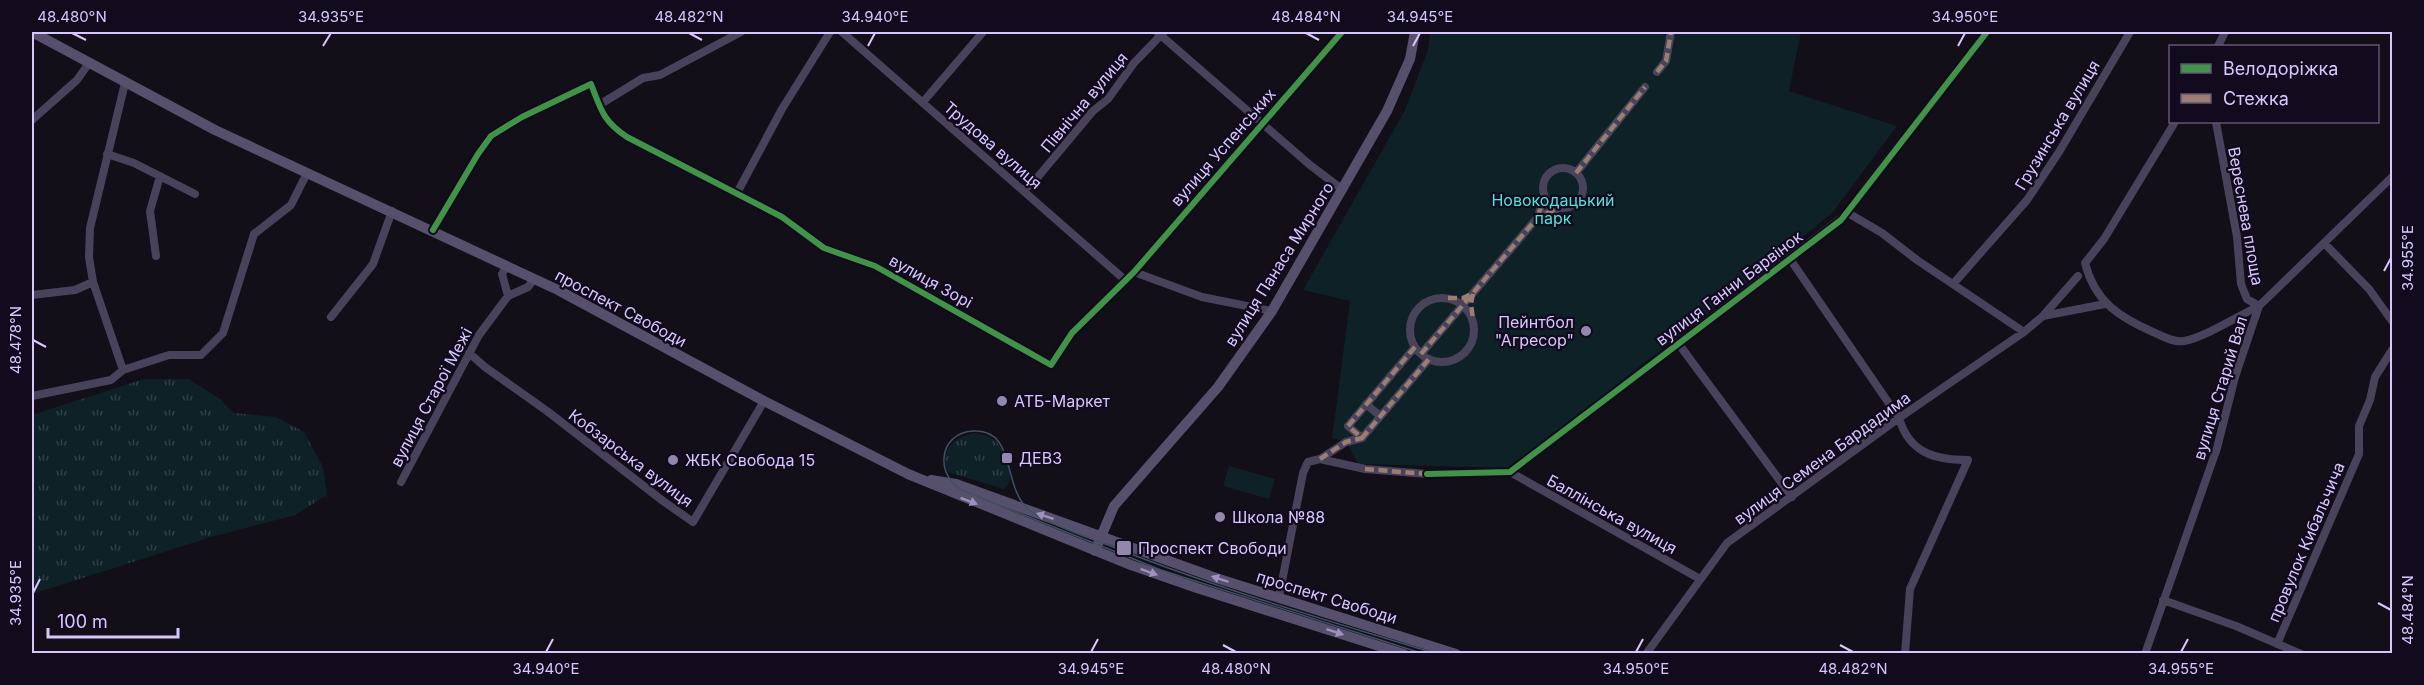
<svg xmlns="http://www.w3.org/2000/svg" width="2424" height="685" viewBox="0 0 2424 685" font-family="Inter,sans-serif">
<style>
.grass{fill:url(#grass-tufts)}
.park{fill:#0e2126}
.lines{fill:none;stroke-linecap:round;stroke-linejoin:round}
.street{stroke:#48435a;stroke-width:8}
.secondary{stroke:#56506d;stroke-width:10}
.tram{stroke:#425065;stroke-width:1.5}
.quiet{stroke:#9b7d72;stroke-width:4.5;stroke-dasharray:9 4.5;stroke-linecap:butt}
.cycleway-casing{stroke:#110b1d;stroke-width:10}
.cycleway{stroke:#419447;stroke-width:6}
.oneway{fill:#9e91bd}
.ticks{fill:none;stroke:#d8c7ff;stroke-width:2}
.poi-dot{fill:#9387ae;stroke:#110b1d;stroke-width:2}
.labels{text-anchor:middle;dominant-baseline:central;stroke-width:4.5;stroke-linejoin:round;paint-order:stroke}
.street-label{font-size:16px;fill:#d8c7ff;stroke:#110b1d}
.park-label{font-size:16px;fill:#4ee4db;stroke:#110b1d}
.poi-label{font-size:16px;fill:#d8c7ff;stroke:#110b1d;text-anchor:start}
.neatline{fill:none;stroke:#d8c7ff;stroke-width:2}
.ticks-label{font-size:15px;text-anchor:middle;fill:#d8c7ff}
</style>
<defs>
<pattern id="grass-tufts" width="24" height="20" patternUnits="userSpaceOnUse" patternTransform="scale(1.5)"><rect width="24" height="20" fill="#0e2126"/><path d="M3 7l-1-3M5 7V3M7 7l1-3M15 17l-1-3M17 17v-4M19 17l1-3" fill="none" stroke="#304047"/></pattern>
</defs>
<rect width="100%" height="100%" fill="#120f19"/>
<path class="grass" d="M144 379H189L217 397 234 413 276 417 304 432 323 467 327 495 295 515 211 537 32 594V415Z
M974 433C982 434 990 436 996 441 1006 451 1017 479 1004 489L948 472C938 452 955 436 974 433Z"/>
<path class="park" d="M1430 32H1801L1789 91 1897 126 1833 212 1776 260 1510 468 1358 464 1346 442 1332 438 1350 301 1303 290 1405 110 1428 50Z
M1229 466 1275 479 1269 499 1223 486Z"/>
<g class="lines">
<path class="street" d="M842 32 1125 280
M1157 32 1310 165 1343 190
M2218 46 2225 32
M1657 72 1666 61 1671 32
M923 102 983 32
M599 105 643 78 660 75 741 32
M32 120 77 80 89 63
M2175 122 2104 239 2085 263C2095 302 2119 317 2153 332 2162 336 2174 343 2184 341 2205 337 2238 316 2259 306
M2216 122 2237 237 2241 284 2247 299 2259 306
M107 154 134 163 195 194
M1543 188a20 20 0 1 1 40 0a20 20 0 1 1-40 0Z
M1576 173 1645 87
M1024 190 1037 178 1093 111 1108 99 1134 63 1163 33
M737 193 782 109 830 32
M1848 213 1882 233 1917 260 2024 332
M1538 217 1544 195
M433 230 478 154 491 136 522 117 591 84C601 110 603 121 627 137L782 217 824 248 875 266 1051 365 1072 333 1134 272 1342 32
M2324 243 2369 289 2392 321
M156 256 150 211 160 176
M1790 259 1899 418C1909 453 1935 460 1968 460L1910 589 1905 654
M507 266 502 274 508 296
M1134 272 1202 297 1272 311
M1954 283 2027 200 2059 152 2130 32
M32 295 75 290 93 282
M1410 330a32 32 0 1 1 64 0a32 32 0 1 1-64 0Z
M2043 316 2105 304
M331 317 373 264 392 211
M1678 343 1792 497
M1415 347 1348 426 1362 438 1429 359
M469 353 485 367 547 411 663 501 693 522 764 401
M1421 354 1538 217 1559 208
M123 370 93 282 89 257 90 228 125 83
M32 396 111 380 123 370 169 355H201L223 333 254 234 291 205 307 173
M1366 404 1380 416
M1320 459 1346 442 1362 438
M1510 472 1700 579
M401 482 479 335 508 296 528 287 534 279
M1279 597 1303 473 1308 462 1320 459 1365 469 1427 474 1510 472 1848 213 1867 185 1987 32
M2163 600 2236 626 2301 654
M2277 644 2359 454V426L2370 400 2375 377 2392 350
M1646 654 1727 543 1899 418 2024 332 2043 316 2078 276
M2145 654 2217 448 2235 377 2259 306 2392 177"/>
<path class="secondary" d="M32 32 215 130 558 290 764 401 908 474 1131 565 1197 588 1404 654
M931 480 956 484 1216 578 1456 654
M1095 551 1114 506 1218 387 1272 311 1387 111 1410 59 1415 32"/>
<path class="tram" d="M1424 654 1161 570 964 491C935 478 937 433 973 431 1020 428 999 495 1035 514 1060 529 1091 538 1118 549 1222 590 1330 621 1437 654"/>
<path class="quiet" d="M1657 72 1666 61 1671 32
M1576 173 1645 87
M1538 217 1544 195
M1448 298H1463L1473 293 1471 304 1473 319
M1415 347 1348 426 1362 438 1429 359
M1421 354 1538 217 1559 208
M1320 459 1346 442 1362 438
M1365 469 1427 474"/>
<g class="cycleway-casing">
<path id="cycleway" d="M433 230 478 154 491 136 522 117 591 84C601 110 603 121 627 137L782 217 824 248 875 266 1051 365 1072 333 1134 272 1342 32
M1427 474 1510 472 1841 220 1987 32"/>
</g>
<use href="#cycleway" class="cycleway"/>
</g>
<defs><path id="oneway-solid" d="M-6-.8H1V-3.2L6.5 0L1 3.2V.8H-6Z" transform="scale(1.5)"/></defs>
<g class="oneway">
<use href="#oneway-solid" transform="translate(969 501) rotate(21)"/>
<use href="#oneway-solid" transform="translate(1045 516) rotate(-162)"/>
<use href="#oneway-solid" transform="translate(1149 572) rotate(20)"/>
<use href="#oneway-solid" transform="translate(1220 579) rotate(-162)"/>
<use href="#oneway-solid" transform="translate(1335 632) rotate(18)"/>
</g>
<path class="ticks" d="M72 33 86 40M689 33 702 40M1306 33 1319 40M323 46 331 33M868 46 875 33M1413 46 1420 33M1958 46 1965 33M2384 271 2391 258M33 340 46 347M33 593 40 579M2378 603 2391 610M1223 645 1236 652M1840 645 1853 652M546 652 553 639M1091 652 1098 639M1636 652 1643 639M2181 652 2188 639"/>
<g class="poi-dot">
<circle cx="1586" cy="331" r="6"/>
<circle cx="1002" cy="401" r="6"/>
<rect x="1001" y="452" width="12" height="12" rx="3"/>
<circle cx="673" cy="460" r="6"/>
<circle cx="1220" cy="517" r="6"/>
<rect x="1116" y="540" width="16" height="16" rx="3"/>
</g>
<g class="labels">
<g class="street-label">
<text transform="translate(1084 102) rotate(-50)">Північна вулиця</text>
<text transform="translate(2057 125) rotate(-59)">Грузинська вулиця</text>
<text transform="translate(993 145) rotate(41)">Трудова вулиця</text>
<text transform="translate(1223 147) rotate(-49)">вулиця Успенських</text>
<text transform="translate(2246 216) rotate(80)">Вереснева площа</text>
<text transform="translate(1279 264) rotate(-58)">вулиця Панаса Мирного</text>
<text transform="translate(931 281) rotate(29)">вулиця Зорі</text>
<text transform="translate(1729 288) rotate(-37)">вулиця Ганни Барвінок</text>
<text transform="translate(621 308) rotate(28)">проспект Свободи</text>
<text transform="translate(2220 388) rotate(-73)">вулиця Старий Вал</text>
<text transform="translate(431 397) rotate(-62)">вулиця Старої Межі</text>
<text transform="translate(631 458) rotate(37)">Кобзарська вулиця</text>
<text transform="translate(1822 458) rotate(-36)">вулиця Семена Бардадима</text>
<text transform="translate(1612 514) rotate(29)">Баллінська вулиця</text>
<text transform="translate(2306 542) rotate(-67)">провулок Кибальчича</text>
<text transform="translate(1327 597) rotate(17)">проспект Свободи</text>
</g>
<g class="park-label">
<text x="1553" y="200">Новокодацький<tspan x="1553" dy="18">парк</tspan></text>
</g>
<g class="poi-label">
<text x="1574" y="322" text-anchor="end">Пейнтбол<tspan x="1574" dy="18">"Агресор"</tspan></text>
<text x="1014" y="401">АТБ-Маркет</text>
<text x="1019" y="458">ДЕВЗ</text>
<text x="685" y="460">ЖБК Свобода 15</text>
<text x="1232" y="517">Школа №88</text>
<text x="1138" y="548">Проспект Свободи</text>
</g>
</g>
<rect width="2424" height="685" fill="none" stroke="#110b1d" stroke-width="66"/>
<rect x="2169" y="45" width="210" height="78" fill="#110b1d" stroke="#615677" stroke-width="1.5"/>
<rect x="2181" y="64" width="30" height="9" fill="#419447" stroke="#615677" stroke-width="1.5"/>
<text x="2223" y="75" font-size="18" fill="#d8c7ff">Велодоріжка</text>
<rect x="2181" y="94" width="30" height="9" fill="#9b7d72" stroke="#615677" stroke-width="1.5"/>
<text x="2223" y="105" font-size="18" fill="#d8c7ff">Стежка</text>
<path d="M48 628v9h130v-9" fill="none" stroke="#d8c7ff" stroke-width="3"/>
<text x="57" y="628" font-size="18" fill="#d8c7ff" stroke="#110b1d" stroke-width="4.5" paint-order="stroke">100 m</text>
<rect x="33" y="33" width="2358" height="619" class="neatline"/>
<g class="ticks-label">
<text x="72" y="22">48.480°N</text>
<text x="331" y="22">34.935°E</text>
<text x="689" y="22">48.482°N</text>
<text x="875" y="22">34.940°E</text>
<text x="1306" y="22">48.484°N</text>
<text x="1420" y="22">34.945°E</text>
<text x="1965" y="22">34.950°E</text>
<text transform="translate(2408 258) rotate(-90)" y="5">34.955°E</text>
<text transform="translate(16 340) rotate(-90)" y="5">48.478°N</text>
<text transform="translate(16 593) rotate(-90)" y="5">34.935°E</text>
<text transform="translate(2408 610) rotate(-90)" y="5">48.484°N</text>
<text x="546" y="674">34.940°E</text>
<text x="1091" y="674">34.945°E</text>
<text x="1236" y="674">48.480°N</text>
<text x="1636" y="674">34.950°E</text>
<text x="1853" y="674">48.482°N</text>
<text x="2181" y="674">34.955°E</text>
</g>
</svg>
